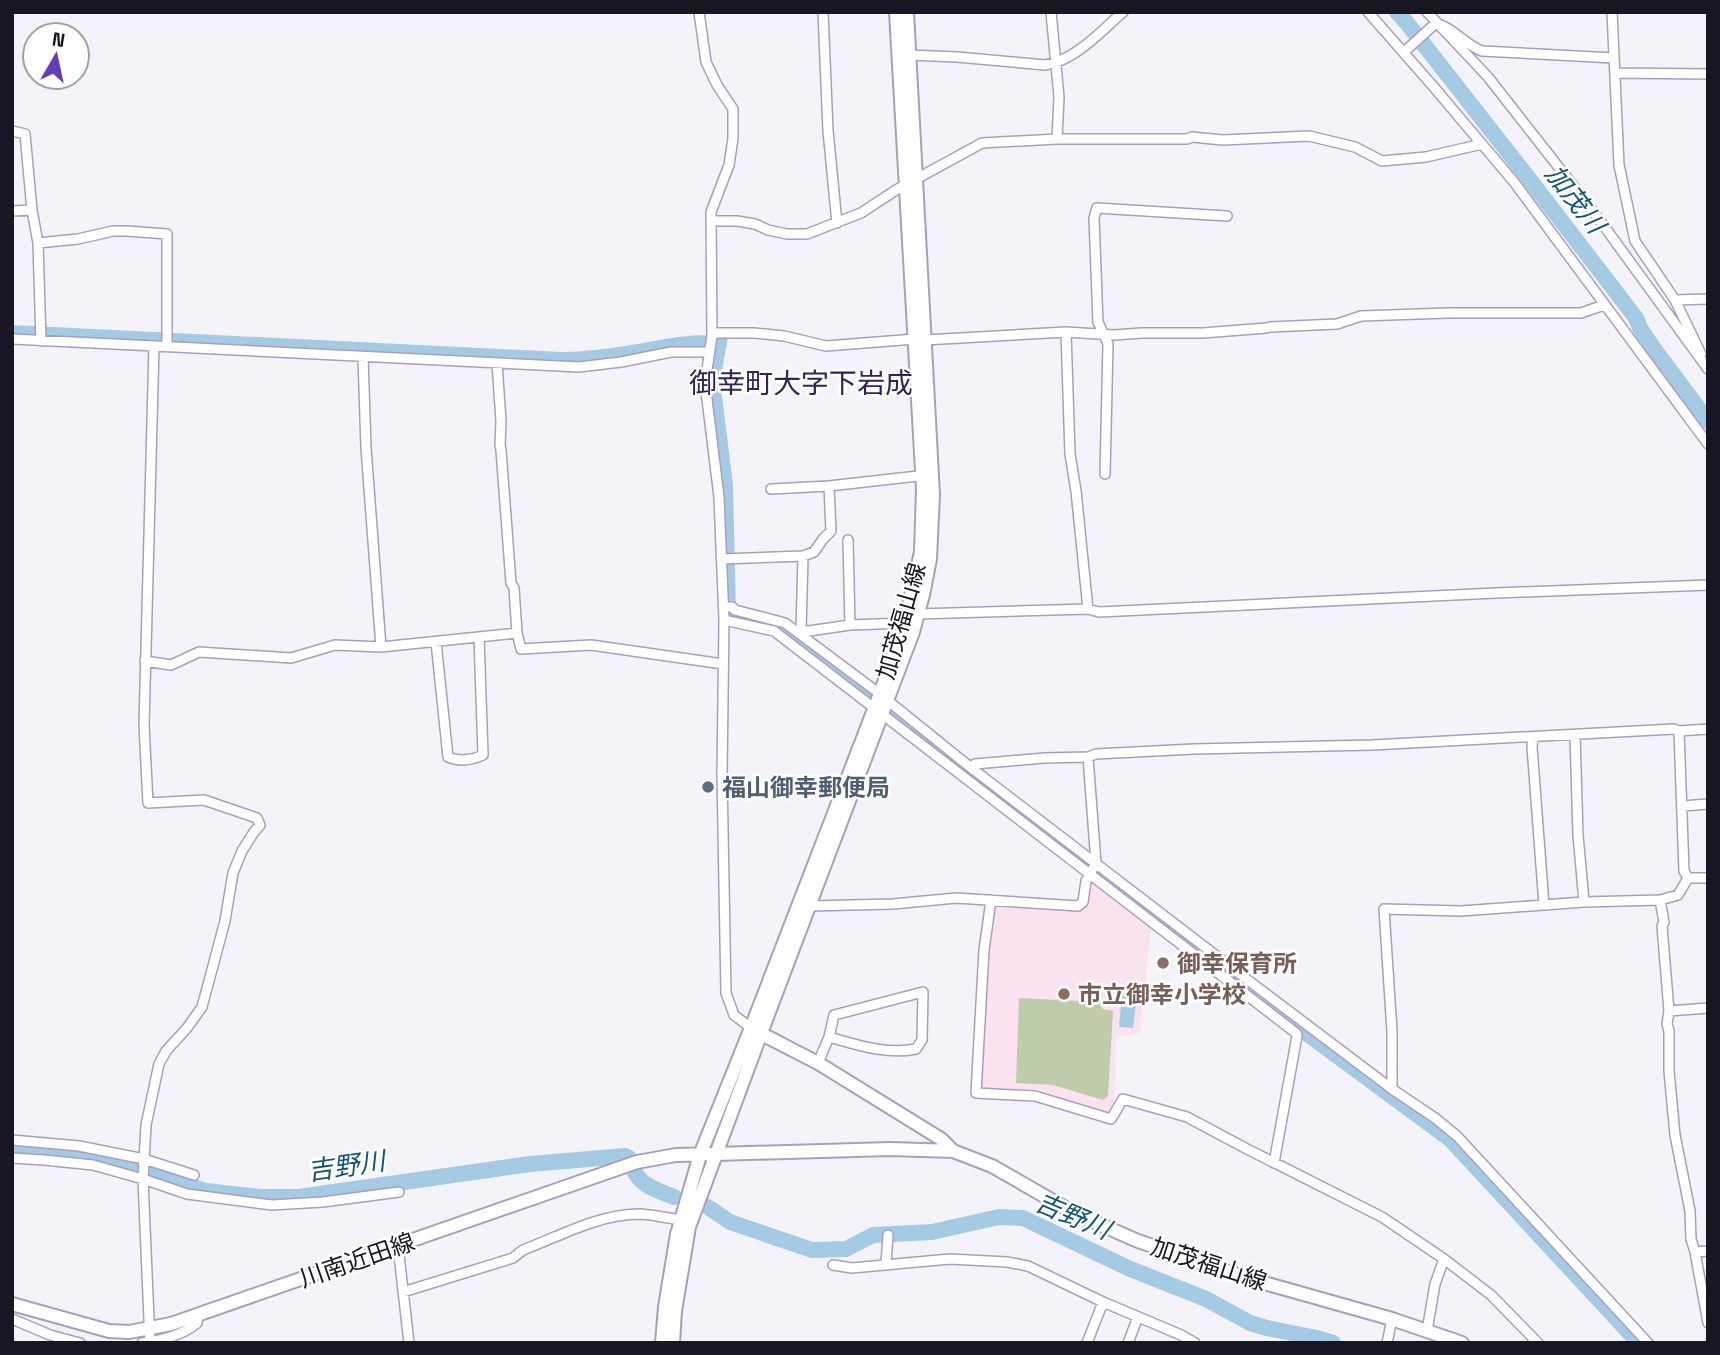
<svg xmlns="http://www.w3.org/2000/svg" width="1720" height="1355" viewBox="0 0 1720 1355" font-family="'Space Grotesk','Noto Sans JP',sans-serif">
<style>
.education{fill:#fae2ee}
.green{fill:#bfccab}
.water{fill:#a5cbe4}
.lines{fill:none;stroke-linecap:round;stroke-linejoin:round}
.river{stroke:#a5cbe4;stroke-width:16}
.street-casing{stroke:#a99ec0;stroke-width:12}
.secondary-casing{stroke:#a99ec0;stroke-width:16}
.street{stroke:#fff;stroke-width:9}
.secondary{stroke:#fff;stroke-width:12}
.service-dot{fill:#5c6f8a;stroke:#fff;stroke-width:2.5}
.education-dot{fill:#8d6e63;stroke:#fff;stroke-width:2.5}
.labels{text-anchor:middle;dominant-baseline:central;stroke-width:5;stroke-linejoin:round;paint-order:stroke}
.street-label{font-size:24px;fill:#191522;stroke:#fff}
.service-label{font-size:24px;font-weight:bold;fill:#4e5e75;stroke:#fff;text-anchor:start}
.education-label{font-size:24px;font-weight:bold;fill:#785e54;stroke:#fff;text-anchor:start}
.water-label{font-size:26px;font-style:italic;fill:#115475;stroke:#fff}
.quarter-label{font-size:28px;fill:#32225d;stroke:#fff}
</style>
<rect width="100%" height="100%" fill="#f5f3fa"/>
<path class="education" d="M1089 880 1151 927 1140 1033 1116 1037 1114 1107 1113 1110 1107 1115 1054 1097 1041 1089H985L978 1084 986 955 990 953 992 909 997 905 1075 909 1086 905Z"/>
<path class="green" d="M1019 998 1101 1002 1100 1005 1103 1009 1113 1011 1108 1096 1103 1100 1053 1085 1016 1083Z"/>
<path class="water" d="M1122 994 1137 996 1133 1028 1119 1027Z"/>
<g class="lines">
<path class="river" d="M1397 12 1407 23 1530 180 1636 318 1640 328 1652 346 1708 421
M12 333 562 360C586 360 609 357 632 353 662 348 688 341 718 344
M720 336 712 381 725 485 728 612 733 616 781 628 790 633 1275 1010 1450 1139 1639 1343
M12 1149 99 1157 133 1166 206 1191 260 1197H299L530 1164 625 1156 629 1158C637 1185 649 1187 674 1197
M708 1207 730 1222 812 1250 846 1249 873 1235 932 1232 999 1217 1023 1218 1128 1268 1206 1299 1250 1323 1267 1328 1317 1338 1333 1343"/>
<g class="street-casing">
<path id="street" d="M699 12 706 62 717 85 733 109V138L729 165 711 212 712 336 705 383 719 497 724 620 722 775 726 993 734 1015 751 1028
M823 12 828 131 837 223
M1051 12 1059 97 1057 139
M1368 12 1432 85 1514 182 1708 444
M1427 12 1488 77 1593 211 1708 369
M1612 12 1619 165 1635 241 1675 300 1701 354
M1404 52 1436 23C1454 28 1465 45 1482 51L1614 58
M909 55 957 57 1045 65C1076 60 1100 32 1123 12
M1615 73 1708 74
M12 131 25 134 32 210 38 243 41 341
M12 211 32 210
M711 221H737L755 224 768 230 787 234H807L861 213 896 190 982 143 1057 139H1187L1192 137 1223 140 1309 136 1355 147 1382 161 1426 157 1482 144
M38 243 78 239 113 231H127L167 234V347
M1675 300 1708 299
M1066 332 1070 454 1076 491 1088 609
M712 333H754L784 336 826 346 915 339 925 340 1066 332 1114 335 1142 333H1203L1266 328 1270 327 1337 324 1361 316 1447 313H1581L1604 305
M12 339 579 367 621 362 671 352H709
M363 357 366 448 381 647
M497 363 501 421 500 445 501 450 511 583 514 588 517 633
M1105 474 1108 344 1098 322 1094 218 1097 208 1227 216
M771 489 829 486
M721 559 803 556 814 552 823 539 831 531 829 486 927 475
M723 607H732L735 610 785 623 880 694
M724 620 774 631 874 708
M850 625 905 623 918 614 1088 609 1099 612 1496 593 1708 585
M801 630 809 631 850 625 848 540
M797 631 801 630 803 556
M436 642 448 757C459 762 473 760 483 755L479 637
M145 661 171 665 199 652 291 658 335 645 381 647 517 633 521 649 591 645 723 664
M887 700 970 767 1257 987 1392 1089 1435 1118 1457 1136 1648 1343
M882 714 1296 1033 1297 1036 1274 1163
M1575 735 1578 835 1584 902
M1533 738 1532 747 1544 905
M970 767 975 764 1044 758 1088 757 1096 754 1194 749 1372 745 1674 729 1679 731 1708 729
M1683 806 1708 804
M1688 878H1708
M991 900 984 950 976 1093 1035 1096 1111 1119 1123 1099 1187 1117 1247 1149 1382 1217 1444 1259 1491 1295 1538 1343
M1660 900 1664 922 1662 926 1669 1011 1667 1024 1669 1031V1071L1675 1135 1690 1211 1691 1239 1695 1252 1708 1323
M809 906 893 904 956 898 1078 906 1083 902 1086 881 1096 863 1088 757
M1669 1011 1708 1008
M818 1063 829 1037C858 1045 886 1055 916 1049L922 1040 923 992 834 1015 829 1037
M1392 1089V1031L1384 909 1461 911 1584 902 1660 900 1678 895 1688 878 1684 871 1679 731
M12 1140 79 1146 144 1159 194 1175
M12 1158 44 1160 93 1165 143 1179 187 1194 272 1205 323 1202 399 1192
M398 1246 409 1343
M1695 1252 1708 1251
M886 1264 888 1235
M833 1265 852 1268 950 1259 1007 1262 1028 1266 1103 1302 1181 1335 1195 1343
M403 1292 513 1258 523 1250C560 1236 597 1215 637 1214 652 1214 666 1218 681 1220
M12 1319 50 1335 80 1343
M1427 1331 1435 1284 1444 1259
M142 1343C160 1341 183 1335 197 1323L198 1315
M150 1343 143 1179 146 1125 159 1064 166 1051 187 1028 202 1007 225 921 233 873 242 851 254 832 260 825 257 818 204 800 148 803 144 725 154 347
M1087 1343 1103 1302
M1128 1343 1138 1317
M1387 1343 1392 1319"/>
</g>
<g class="secondary-casing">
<path id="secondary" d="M754 1030 818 1063 941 1139 953 1151
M12 1304 109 1331 129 1332 171 1324 637 1162 676 1155 716 1154 890 1149 953 1151 992 1166 1074 1213 1138 1241 1250 1279 1392 1319 1462 1343
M662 1343 665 1307 677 1234 700 1155 751 1028 880 694 905 623 921 552 923 488 896 12
M673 1343 675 1311 689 1227 761 1033 913 632 923 595 930 559 933 495 907 12"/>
</g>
<use href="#street" class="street"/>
<use href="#secondary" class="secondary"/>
</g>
<circle class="service-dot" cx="708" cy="787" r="7"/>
<g class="education-dot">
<circle cx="1163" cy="963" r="7"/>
<circle cx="1064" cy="994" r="7"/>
</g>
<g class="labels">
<g class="street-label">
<text transform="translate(901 621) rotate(-74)">加茂福山線</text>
<text transform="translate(357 1260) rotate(-19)">川南近田線</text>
<text transform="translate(1209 1264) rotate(18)">加茂福山線</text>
</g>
<g class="service-label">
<text x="722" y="787">福山御幸郵便局</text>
</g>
<g class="education-label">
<text x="1177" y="963">御幸保育所</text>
<text x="1078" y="994">市立御幸小学校</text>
</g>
<g class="water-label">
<text transform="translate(1575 199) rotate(52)">加茂川</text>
<text transform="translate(346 1166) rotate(-8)">吉野川</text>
<text transform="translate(1073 1216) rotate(23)">吉野川</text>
</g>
<g class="quarter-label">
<text x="801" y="383">御幸町大字下岩成</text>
</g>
</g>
<rect width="1720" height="1355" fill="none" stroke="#191522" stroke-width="28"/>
<g transform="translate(56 56) rotate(9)"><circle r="33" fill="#ffffff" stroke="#a3a1a7" stroke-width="2"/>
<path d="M0-5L12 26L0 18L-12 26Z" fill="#623db5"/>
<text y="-10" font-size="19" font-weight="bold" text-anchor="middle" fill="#191522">N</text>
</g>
</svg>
